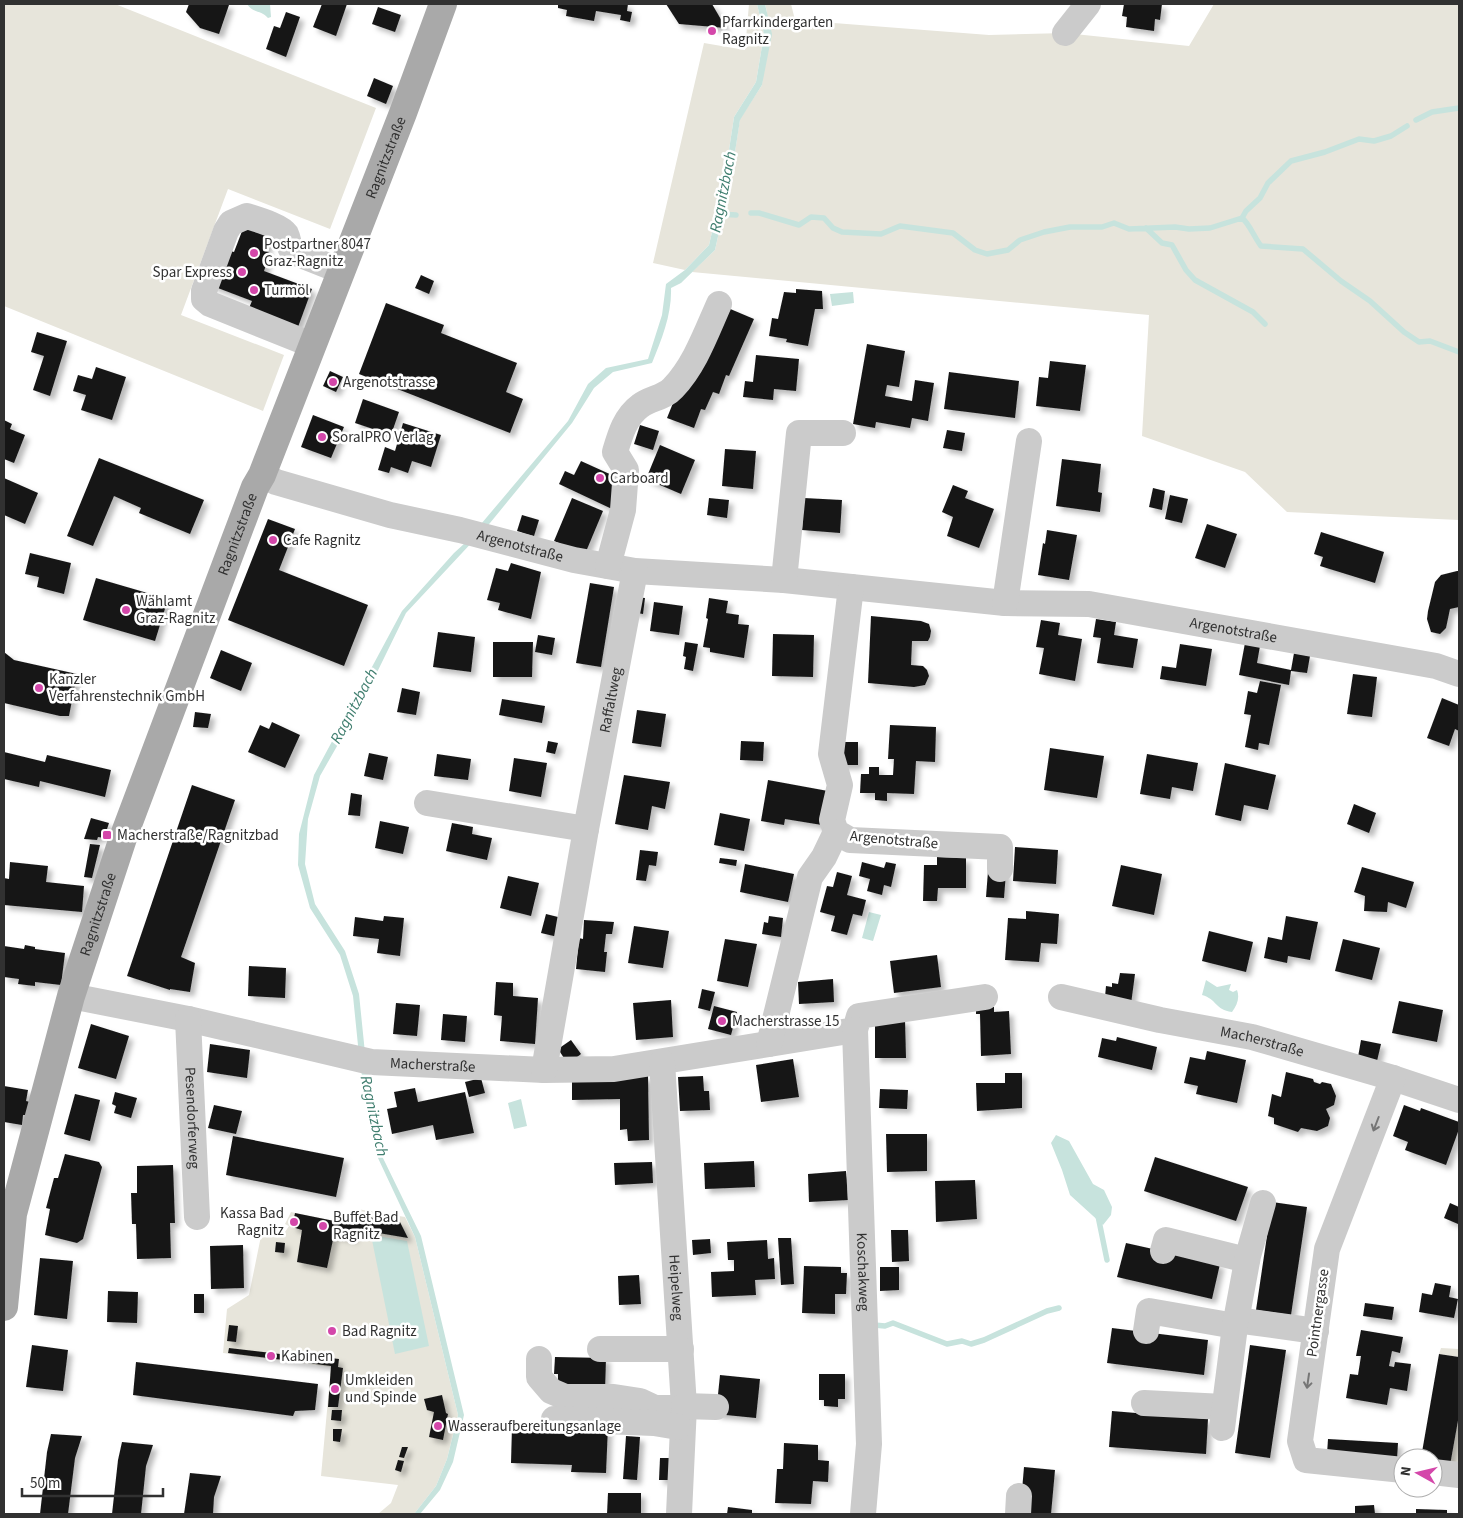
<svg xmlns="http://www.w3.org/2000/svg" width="1463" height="1518" viewBox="0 0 1463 1518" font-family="'Source Sans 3',sans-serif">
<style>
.green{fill:#e7e5db}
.water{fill:#c7e3dd}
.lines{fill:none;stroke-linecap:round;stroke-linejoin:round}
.stream{stroke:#c7e3dd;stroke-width:5.5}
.building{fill:#181818;filter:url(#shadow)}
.minor{stroke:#cbcbcb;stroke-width:26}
.major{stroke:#a9a9a9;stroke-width:28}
.oneway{stroke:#767676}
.poi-dot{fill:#d447aa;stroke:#fff;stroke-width:2}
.labels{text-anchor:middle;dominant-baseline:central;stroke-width:5;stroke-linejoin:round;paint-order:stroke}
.poi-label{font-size:15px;fill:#313131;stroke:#fff;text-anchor:start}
.street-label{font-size:15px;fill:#313131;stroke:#fff}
.water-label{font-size:16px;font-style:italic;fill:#417f70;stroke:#fff}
</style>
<defs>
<filter id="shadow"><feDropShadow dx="4.5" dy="4.5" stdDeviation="2.5" flood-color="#0004"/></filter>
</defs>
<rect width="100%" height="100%" fill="#fff"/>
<path class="green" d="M4 4H115L376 108 330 229 228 189 181 315 284 355 263 411 4 306Z
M749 4H757L764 34 756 82 734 117 725 176 709 245 685 270 653 263 704 43 745 50Z
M765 4H791L795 20 989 35 1065 33 1189 46 1214 4H1459V520L1287 512 1245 472 1142 436 1149 315 692 272 715 250 731 178 740 119 762 85 767 12Z
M357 1209 405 1217 415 1237 458 1415 447 1459 436 1486 414 1514H378L391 1503 398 1485 321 1476 331 1367 223 1353 227 1309 249 1295 261 1236 283 1235 289 1226 285 1224 291 1212 353 1225Z
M1441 1348 1459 1349V1357L1439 1354Z
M1459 1415V1470L1449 1471Z"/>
<path class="water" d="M247 4H270L271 17 268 18C262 10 252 13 247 4Z
M757 4H765L772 34 762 85 740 120 731 178 715 250 681 283 671 288C672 314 662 339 652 363L613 372 594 388 572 423 490 523 406 613 365 697 320 776 308 819 305 864 315 904 345 951 359 994 365 1053 382 1156 421 1236 464 1415 453 1462 440 1490 420 1514H414L436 1486 447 1459 458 1415 415 1237 378 1158 360 1065 353 996 340 955 310 908 298 865 299 834 314 775 402 611 454 553 465 543 568 421 588 384 606 368 648 359 662 315 666 284 685 270 709 245 725 176 734 117 756 82 764 34Z
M853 292 854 303 832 306 830 294Z
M869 912 881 915 873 941 862 938Z
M1206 980 1217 987 1231 984 1229 990 1233 992 1237 990C1240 998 1237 1005 1232 1012 1215 1010 1217 999 1202 995Z
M521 1099 527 1126 514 1129 508 1103Z
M1056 1135 1069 1141 1093 1184 1104 1190 1112 1207 1111 1215 1103 1225 1070 1195 1062 1170 1051 1143Z
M371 1235 407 1241 429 1346 395 1354Z"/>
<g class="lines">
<path class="stream" d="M1416 120 1432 112 1459 108
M751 213H759L799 225 811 217 824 218 833 228 842 232 881 234 900 226 953 233 975 250 987 254 1008 250 1020 240 1044 232 1070 227H1102L1114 223 1129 229 1175 227 1189 229 1210 228 1242 218 1246 211 1260 198 1268 183 1291 161 1325 152 1359 139 1374 141 1391 136 1407 126
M720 214 736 215
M1242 218C1249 223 1254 237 1261 246L1303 249 1341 281 1370 301 1404 332 1419 342 1430 341 1459 352
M1146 228 1162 243 1172 245 1186 270 1195 280 1253 312 1265 324
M1098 1216 1107 1260
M874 1325 885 1326 893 1323 947 1344 962 1341 971 1344 984 1340 1047 1311 1059 1308"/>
</g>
<path class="building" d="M189 4H226L229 5 219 34 200 28 186 12Z
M322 4H347L336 36 313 27Z
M558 4H628L627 11 632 12 630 22 620 20 621 15 596 11 594 21 566 16 567 10 558 8Z
M666 4H712L726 28 679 24Z
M1124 4H1162L1160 20 1155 19 1154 31 1126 27 1127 17 1122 16Z
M378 7 401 15 395 32 372 24Z
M286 12 300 17 286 57 266 49 274 26 280 28Z
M374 78 393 86 386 104 367 96Z
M244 226 271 237 266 251 270 253 264 271 312 289 298 327 249 308 252 301 210 285 224 249 234 252Z
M421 275 434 281 429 294 415 288Z
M796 289 822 291 823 309H815L808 346 786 342 787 339 769 336 772 318 778 319 784 292 796 293Z
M386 303 444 325 441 333 517 363 506 392 523 399 510 433 359 374Z
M728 308 754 319 729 376 726 375 719 394 713 392 705 410 701 409 694 428 667 418 675 398Z
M37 332 67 341 50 396 33 390 44 356 31 352Z
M867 344 905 351 899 387 887 385 885 396 912 401 915 380 934 383 928 421 912 418 910 428 876 422 875 428 853 424Z
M756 355 799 359 796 391 774 389 773 400 743 397 745 381 753 382Z
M1050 361 1086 365 1080 411 1036 406 1039 377 1048 378Z
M96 367 126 377 112 420 81 410 86 395 73 391 78 375 92 379Z
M330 371 343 377 336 392 323 386Z
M949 372 1019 381 1015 418 944 409Z
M363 399 399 412 391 435 355 423Z
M313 415 344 427 331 458 301 447Z
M4 420 12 424 10 429 25 435 14 463 4 459Z
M403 423 441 435 431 467 412 461 408 473 391 467 389 473 378 470 385 447 395 451Z
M640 425 659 431 653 450 634 444Z
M947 430 965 433 962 451 943 448Z
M660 445 695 460 681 494 646 479Z
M725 449 756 451 753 489 722 486Z
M99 458 204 500 190 534 139 513 141 508 114 496 93 546 67 536Z
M1062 459 1101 464 1098 492 1102 493 1100 512 1056 506Z
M581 461 625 481 612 509 559 484 565 471 574 475Z
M4 478 38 493 25 524 4 515Z
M953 485 968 491 965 498 994 509 979 548 947 536 953 517 942 512Z
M1153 488 1165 491 1162 510 1149 507Z
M1170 495 1188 499 1182 523 1165 519Z
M572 498 603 511 585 554 554 541Z
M709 498 729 500 727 518 707 515Z
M804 498 842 500 840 533 802 530Z
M522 515 539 520 534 536 517 531Z
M268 519 295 529 279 570 368 605 344 666 228 620Z
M1207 524 1237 534 1225 568 1195 558Z
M1047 530 1077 535 1069 580 1038 575 1043 543 1045 544Z
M1321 532 1384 552 1375 583 1320 566 1323 557 1314 554Z
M30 553 71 563 64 594 37 587 39 577 25 574Z
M511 563 541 572 531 619 498 610 500 603 487 600 496 568 508 571Z
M1457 571H1459V607L1450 609 1446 628 1440 634 1431 632 1427 619 1428 611 1435 582 1441 575Z
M96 578 168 599 155 641 83 620Z
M590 583 614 587 601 667 576 663Z
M634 597 645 598 643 614 632 612Z
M709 598 728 601 726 613 739 615 738 624 749 625 744 658 710 652V648L703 647 708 619 706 618Z
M654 602 683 606 679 635 650 631Z
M871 616 921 621 929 624 931 631 930 637 928 641H912L911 665 923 666 927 670 929 676 925 685 914 687 868 683Z
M1096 619 1116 622 1114 635 1138 639 1133 668 1097 663 1101 638 1093 637Z
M1041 620 1060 623 1058 635 1082 639 1075 681 1039 674 1044 648 1036 647Z
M438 632 475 637 471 672 433 667Z
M773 634 814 635 813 677 772 676Z
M538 635 555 638 552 655 535 652Z
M493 642H533L532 677H493Z
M685 642 698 644 693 671 684 669 686 657 683 656Z
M1245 643 1260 646 1257 663 1291 670 1294 653 1310 656 1307 673 1291 671 1289 685 1239 675Z
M1180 644 1212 649 1206 686 1160 679 1162 666 1176 668Z
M221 650 252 663 241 691 210 678Z
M4 652 14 660 77 674 69 716H60L4 703Z
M1353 674 1377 677 1372 717 1347 714Z
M1260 681 1281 685 1269 745 1259 743 1258 750 1245 747 1251 715 1244 714 1248 691 1257 693Z
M402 688 420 692 416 715 397 712Z
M1442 698 1459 705V731L1455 729 1449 746 1427 738Z
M502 699 545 706 542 723 499 715Z
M637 710 666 714 661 747 632 743Z
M195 712 211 714 208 728 193 727Z
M272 722 300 735 285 768 248 752 260 725 269 729Z
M890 725 936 727 935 762 916 761 914 794 887 793V801L875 800V793H860L861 774H869V767H879V775H893L894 759H888Z
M548 741 558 743 555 754 546 752Z
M741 741 764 742 763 761 740 760Z
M838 742H858V765H839Z
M1050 748 1104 756 1097 798 1044 790Z
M4 752 45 762 47 755 111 770 105 797 40 781 39 787 4 779Z
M369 753 388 757 383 780 364 776Z
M437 754 471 759 468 780 434 776Z
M1147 754 1198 763 1193 791 1172 787 1170 799 1140 794Z
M514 758 547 763 541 797 509 791Z
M1225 763 1276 775 1268 810 1244 805 1241 821 1215 815Z
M624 775 670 782 665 809 652 806 648 830 615 824Z
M768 780 828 791 822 825 785 819 784 825 761 821Z
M192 785 235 800 181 957 195 963 190 992 170 989V990L127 976Z
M351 793 362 795 360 816 348 815Z
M1354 804 1376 813 1369 833 1347 824Z
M720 813 750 819 744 851 714 845Z
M91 818 109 823 104 838 98 837 97 840 84 839Z
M380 821 409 827 403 854 375 848Z
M452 823 473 827 472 834 492 838 487 860 446 851Z
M90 844 100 845 92 878 84 877Z
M1015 847 1058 850 1056 884 1013 881Z
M640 850 658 852 656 866 649 865 646 881 636 880Z
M937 857 966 858V888H938L937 901H923L924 865H937Z
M720 858 737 860 736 866 719 863Z
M10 862 48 866 46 882 84 886 82 912 4 905V878L9 879Z
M862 862 884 868 886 862 896 864 891 887 884 885 882 895 867 891 870 879 859 876Z
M745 864 794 874 788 902 740 892Z
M1121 865 1162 874 1154 915 1112 906Z
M1362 867 1414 882 1406 908 1388 902 1387 912 1364 911 1365 896 1354 892Z
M988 871 1006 872 1004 898 986 897Z
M837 872 852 876 847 895 866 900 862 916 853 914 847 935 831 931 835 916 820 912 827 886 833 887Z
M508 876 539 883 531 916 500 908Z
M1026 911 1059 914 1057 944 1041 943 1039 962 1005 960 1008 918 1026 919Z
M546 914 562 918 558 937 541 933Z
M384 916 404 918 400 956 377 953 379 939 353 936 355 917 383 921Z
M769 916 783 918 781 937 762 934 764 922 768 923Z
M1286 916 1318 922 1310 960 1288 956 1287 963 1264 958 1268 937 1282 940Z
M584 920 614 922 612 934H606L604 952H607L605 972 576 969 579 938 583 939Z
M634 926 669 931 663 968 628 963Z
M1209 931 1253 942 1246 972 1202 961Z
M725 939 757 944 748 987 717 981Z
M1343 939 1380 948 1372 980 1335 971Z
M25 945 35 947V949L65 953 61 985 35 982V986L18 984 19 979 4 977V946L24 949Z
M937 955 941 987 894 993 890 961Z
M249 966 286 968 285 998 248 996Z
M1120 973 1135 974 1131 1004 1105 997 1106 986 1112 987V983L1118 984Z
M833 979 834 1002 799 1004 798 982Z
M496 982 513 983V996L538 998 535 1044 500 1041 502 1016 494 1015Z
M702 989 715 992 710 1011 698 1008Z
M671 1000 673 1037 636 1040 633 1003Z
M1399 1001 1443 1010 1437 1042 1392 1033Z
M396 1003 420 1005 417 1036 393 1034Z
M714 1006 737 1012 731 1035 708 1029Z
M994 1007V1012L1009 1011 1011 1054 981 1056 980 1014H976V1008Z
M443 1014 467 1016 465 1042 441 1040Z
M875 1020H905L906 1058H875Z
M91 1024 129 1036 116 1079 78 1068Z
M1117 1037 1157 1047 1152 1070 1098 1057 1102 1038 1116 1041Z
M571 1040 581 1054 568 1064 558 1049Z
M1361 1040 1381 1044 1377 1061 1358 1057Z
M210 1044 250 1050 247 1078 207 1072Z
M1207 1051 1246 1060 1237 1103 1196 1094 1198 1086 1184 1083 1190 1057 1205 1060Z
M793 1059 799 1097 761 1102 756 1065Z
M1286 1072 1313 1079 1314 1082 1320 1084 1322 1082 1331 1084 1336 1096 1334 1105 1326 1109 1330 1118 1328 1126 1317 1131 1301 1128 1298 1132 1274 1124V1118L1268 1116 1272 1094 1281 1097Z
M1005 1073H1022V1108L977 1111 976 1083H1005Z
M648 1076 649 1140 628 1141 627 1129 620 1130V1099L572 1100V1078Z
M703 1076 704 1091H709L710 1110 680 1111 678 1077Z
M481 1078 485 1093 469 1097 465 1082Z
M4 1086 28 1090 26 1101 30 1102 26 1115H23L22 1125 4 1122Z
M415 1088 418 1102 465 1092 474 1133 436 1140 433 1125 392 1134 387 1109 397 1107 394 1092Z
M880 1089 908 1090 907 1109 879 1108Z
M115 1092 137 1098 131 1118 114 1113 116 1106 112 1104Z
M75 1094 100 1100 90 1141 64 1134Z
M214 1105 242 1111 236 1134 208 1128Z
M1404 1105 1420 1111 1421 1108 1459 1122V1129L1446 1165 1405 1150 1408 1142 1393 1136Z
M886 1134H927V1171L887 1172Z
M233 1136 344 1158 336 1197 226 1175Z
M65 1154 99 1162 102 1167 83 1239 77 1243 45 1235 50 1209 46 1208 54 1178H58Z
M1155 1157 1248 1187 1236 1221 1144 1191Z
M754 1161 755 1187 705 1189 704 1163Z
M652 1162 653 1183 615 1185 614 1163Z
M173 1165 175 1223H170L171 1258 137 1259 136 1224H132L131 1193H137V1166Z
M846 1171 848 1200 809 1202 808 1174Z
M975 1180 977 1219 936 1222 935 1181Z
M1272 1202 1307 1207 1291 1315 1256 1310Z
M1450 1203 1459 1207 1458 1224 1444 1218Z
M295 1213 354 1225 355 1215 400 1222 408 1238 355 1229 353 1239 334 1235 327 1268 297 1262 302 1230 292 1227Z
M891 1230H908L909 1261 892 1262Z
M778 1238H791L794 1284 781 1285Z
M710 1239 711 1253 693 1255 692 1240Z
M767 1240 768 1259 774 1258 775 1279 755 1280 756 1295 712 1297 711 1272 734 1271V1260H728L727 1242Z
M276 1242 285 1243 284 1253 275 1252Z
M1126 1243 1220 1264 1212 1299 1117 1277Z
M243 1245 244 1288 211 1289 210 1246Z
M40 1258 73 1261 67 1319 34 1315Z
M804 1266 841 1267V1273H847L846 1294H835V1314L802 1313Z
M880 1267H899V1290L880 1291Z
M639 1275 641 1304 619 1305 618 1276Z
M1435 1283 1451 1286 1449 1297 1458 1299 1454 1318 1419 1312 1422 1293 1432 1295Z
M108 1291 138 1292 137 1323 107 1322Z
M194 1294H204V1313H194Z
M1365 1303 1394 1307 1392 1320 1363 1316Z
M229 1325 238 1326 236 1342 227 1341Z
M1112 1328 1208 1340 1204 1375 1107 1363Z
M1361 1330 1403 1337 1400 1353 1392 1351 1389 1366 1394 1367 1395 1362 1411 1364 1407 1391 1390 1388 1387 1405 1346 1398 1350 1374 1358 1375 1361 1356H1356Z
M32 1345 68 1350 63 1391 26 1387Z
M1250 1345 1286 1350 1270 1458 1235 1453Z
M229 1348 314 1358V1356L339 1359 338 1367 343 1368 338 1407H328L331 1366 228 1353Z
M1439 1354 1459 1357V1415L1449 1471 1433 1468V1458H1421Z
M555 1357 606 1358 605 1392 558 1385V1374H554Z
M136 1362 318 1384 315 1410 295 1411 293 1416 133 1395Z
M819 1374H845V1399H838V1407L824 1406V1400H819Z
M720 1375 760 1379 756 1418 716 1414Z
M442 1395 446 1413 448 1414 443 1440 429 1437 434 1412 427 1410 424 1399Z
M332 1410H342L341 1421 331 1420Z
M1112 1411 1208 1419 1206 1454 1109 1447Z
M572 1425 608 1426 606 1473 571 1472 572 1465 511 1463 512 1426 539 1427 538 1433 572 1434Z
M333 1429H342L340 1442 333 1441Z
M51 1434 82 1436 75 1458 68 1514H40L47 1452Z
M626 1436 640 1437 637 1480 623 1479Z
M1328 1439 1398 1443 1397 1459 1327 1454Z
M122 1442 153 1445 146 1466 141 1514H112L118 1460Z
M784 1443 818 1445V1460L829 1461 828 1482 813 1481 811 1504 775 1503 777 1469H783Z
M402 1447H408L404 1458 399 1457Z
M660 1458H672L671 1480H659Z
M398 1460 404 1461 401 1472 395 1470Z
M1024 1467 1055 1470 1051 1514H1020Z
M190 1473 221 1476 214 1497 213 1514H184Z
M608 1493H641V1514H607Z
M1374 1505 1375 1514H1355V1506Z
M728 1507 752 1510V1514H727Z
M1416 1509 1447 1510V1514H1416Z"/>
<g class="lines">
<g class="minor">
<path d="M1065 33 1088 4"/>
<path d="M312 345 210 304 204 299V291L226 231 231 223 247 216C256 219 281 226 286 234 289 240 288 247 293 252L341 271"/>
<path id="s1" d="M262 475 276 482 390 515 460 530 574 560 635 571 784 580 1005 603 1089 604 1436 666 1459 674"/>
<path d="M608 566 623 510 626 470 615 452C620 435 625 417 640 406 650 398 664 398 673 388 695 365 706 333 719 304"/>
<path d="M784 580 799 433H843"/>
<path d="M851 587 831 754 840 785 832 820 836 832 850 840 1000 847V869"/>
<path d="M1005 603 1029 441"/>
<path d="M427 803 586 829"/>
<path id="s2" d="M71 996 188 1019 371 1062 544 1070 614 1069 855 1030 859 1016 985 997"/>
<path id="s3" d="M1061 997 1160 1020 1252 1037 1393 1078 1459 1100"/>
<path id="s4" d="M188 1019 197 1217"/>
<path id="s5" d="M855 1030 869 1444 863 1514"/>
<path d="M769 1044 810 877 824 857 836 832"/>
<path id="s6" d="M662 1062 684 1406 679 1514"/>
<path id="s7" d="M544 1070 586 829 635 571"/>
<path d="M1393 1078 1327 1249 1300 1441 1306 1460 1403 1470"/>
<path d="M1163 1251 1166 1240 1247 1260"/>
<path d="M1236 1320 1316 1331"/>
<path d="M1146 1331 1149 1311 1235 1326"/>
<path d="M600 1349H681"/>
<path d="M539 1359V1377L551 1391 565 1397H614L640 1401 655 1408H684"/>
<path d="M1144 1403 1224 1407"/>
<path d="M684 1406 716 1407"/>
<path d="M554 1419 654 1423 678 1427"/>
<path d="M1222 1428 1235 1326 1248 1256 1263 1203"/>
<path d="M1433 1472 1459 1475"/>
<path d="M1018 1514 1019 1496"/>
</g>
<path class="major" id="s8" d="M4 1307 13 1214 71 996 123 838 255 487 262 475 403 113 443 4"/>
</g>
<defs><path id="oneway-shaft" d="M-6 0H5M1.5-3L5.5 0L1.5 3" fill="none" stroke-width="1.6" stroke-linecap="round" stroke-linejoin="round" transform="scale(1.25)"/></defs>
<g class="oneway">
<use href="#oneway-shaft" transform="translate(1376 1124) rotate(111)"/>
<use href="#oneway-shaft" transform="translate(1308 1381) rotate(98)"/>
</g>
<g class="poi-dot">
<circle cx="712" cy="31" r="5"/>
<circle cx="254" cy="253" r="5"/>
<circle cx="242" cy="272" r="5"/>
<circle cx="254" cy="290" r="5"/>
<circle cx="333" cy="382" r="5"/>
<circle cx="322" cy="437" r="5"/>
<circle cx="600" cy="478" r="5"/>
<circle cx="273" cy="540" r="5"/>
<circle cx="126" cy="610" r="5"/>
<circle cx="39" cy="688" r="5"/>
<rect x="102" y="830" width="10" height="10" rx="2.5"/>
<circle cx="722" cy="1021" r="5"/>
<circle cx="294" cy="1222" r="5"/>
<circle cx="323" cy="1226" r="5"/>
<circle cx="332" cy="1331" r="5"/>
<circle cx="271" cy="1356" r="5"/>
<circle cx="335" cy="1389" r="5"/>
<circle cx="438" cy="1426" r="5"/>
</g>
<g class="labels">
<g class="poi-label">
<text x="722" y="22">Pfarrkindergarten<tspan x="722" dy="17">Ragnitz</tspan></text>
<text x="264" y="244">Postpartner 8047<tspan x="264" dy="17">Graz-Ragnitz</tspan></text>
<text x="232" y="272" text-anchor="end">Spar Express</text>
<text x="264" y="290">Turmöl</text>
<text x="343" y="382">Argenotstrasse</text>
<text x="332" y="437">SoralPRO Verlag</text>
<text x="610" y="478">Carboard</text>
<text x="283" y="540">Cafe Ragnitz</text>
<text x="136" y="601">Wählamt<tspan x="136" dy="17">Graz-Ragnitz</tspan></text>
<text x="49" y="679">Kanzler<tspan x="49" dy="17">Verfahrenstechnik GmbH</tspan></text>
<text x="117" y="835">Macherstraße/Ragnitzbad</text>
<text x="732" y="1021">Macherstrasse 15</text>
<text x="284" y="1213" text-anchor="end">Kassa Bad<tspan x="284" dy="17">Ragnitz</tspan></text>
<text x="333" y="1217">Buffet Bad<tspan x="333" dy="17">Ragnitz</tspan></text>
<text x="342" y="1331">Bad Ragnitz</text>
<text x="281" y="1356">Kabinen</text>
<text x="345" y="1380">Umkleiden<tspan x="345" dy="17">und Spinde</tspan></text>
<text x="448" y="1426">Wasseraufbereitungsanlage</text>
</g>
<g class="street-label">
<text stroke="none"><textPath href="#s8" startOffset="1215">Ragnitzstraße</textPath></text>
<text stroke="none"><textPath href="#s8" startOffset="810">Ragnitzstraße</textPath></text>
<text stroke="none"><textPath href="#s1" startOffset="268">Argenotstraße</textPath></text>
<text stroke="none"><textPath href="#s1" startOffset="988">Argenotstraße</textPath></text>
<text stroke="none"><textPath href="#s7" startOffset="376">Raffaltweg</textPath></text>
<text transform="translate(894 840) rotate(5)">Argenotstraße</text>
<text stroke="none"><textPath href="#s8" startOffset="405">Ragnitzstraße</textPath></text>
<text stroke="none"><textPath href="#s3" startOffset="206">Macherstraße</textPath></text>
<text stroke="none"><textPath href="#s2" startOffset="369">Macherstraße</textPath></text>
<text stroke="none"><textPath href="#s4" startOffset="99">Pesendorferweg</textPath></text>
<text stroke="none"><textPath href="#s5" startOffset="242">Koschakweg</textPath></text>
<text stroke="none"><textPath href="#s6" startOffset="226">Heipelweg</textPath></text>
<text transform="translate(1318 1313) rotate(-82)">Pointnergasse</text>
</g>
<g class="water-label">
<text transform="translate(723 192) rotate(-79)">Ragnitzbach</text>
<text transform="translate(354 706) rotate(-62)">Ragnitzbach</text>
<text transform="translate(374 1116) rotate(78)">Ragnitzbach</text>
</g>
</g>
<rect width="1463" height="1518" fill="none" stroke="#313131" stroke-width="10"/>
<g transform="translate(1418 1473) rotate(278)"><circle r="24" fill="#ffffff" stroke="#adadad"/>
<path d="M0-4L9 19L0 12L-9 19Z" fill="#d447aa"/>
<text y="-8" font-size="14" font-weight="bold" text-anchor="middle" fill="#313131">N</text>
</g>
<path d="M22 1488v8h141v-8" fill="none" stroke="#313131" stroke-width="2.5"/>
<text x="30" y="1488" font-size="15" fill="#313131" stroke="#ffffff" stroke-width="4" paint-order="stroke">50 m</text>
</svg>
